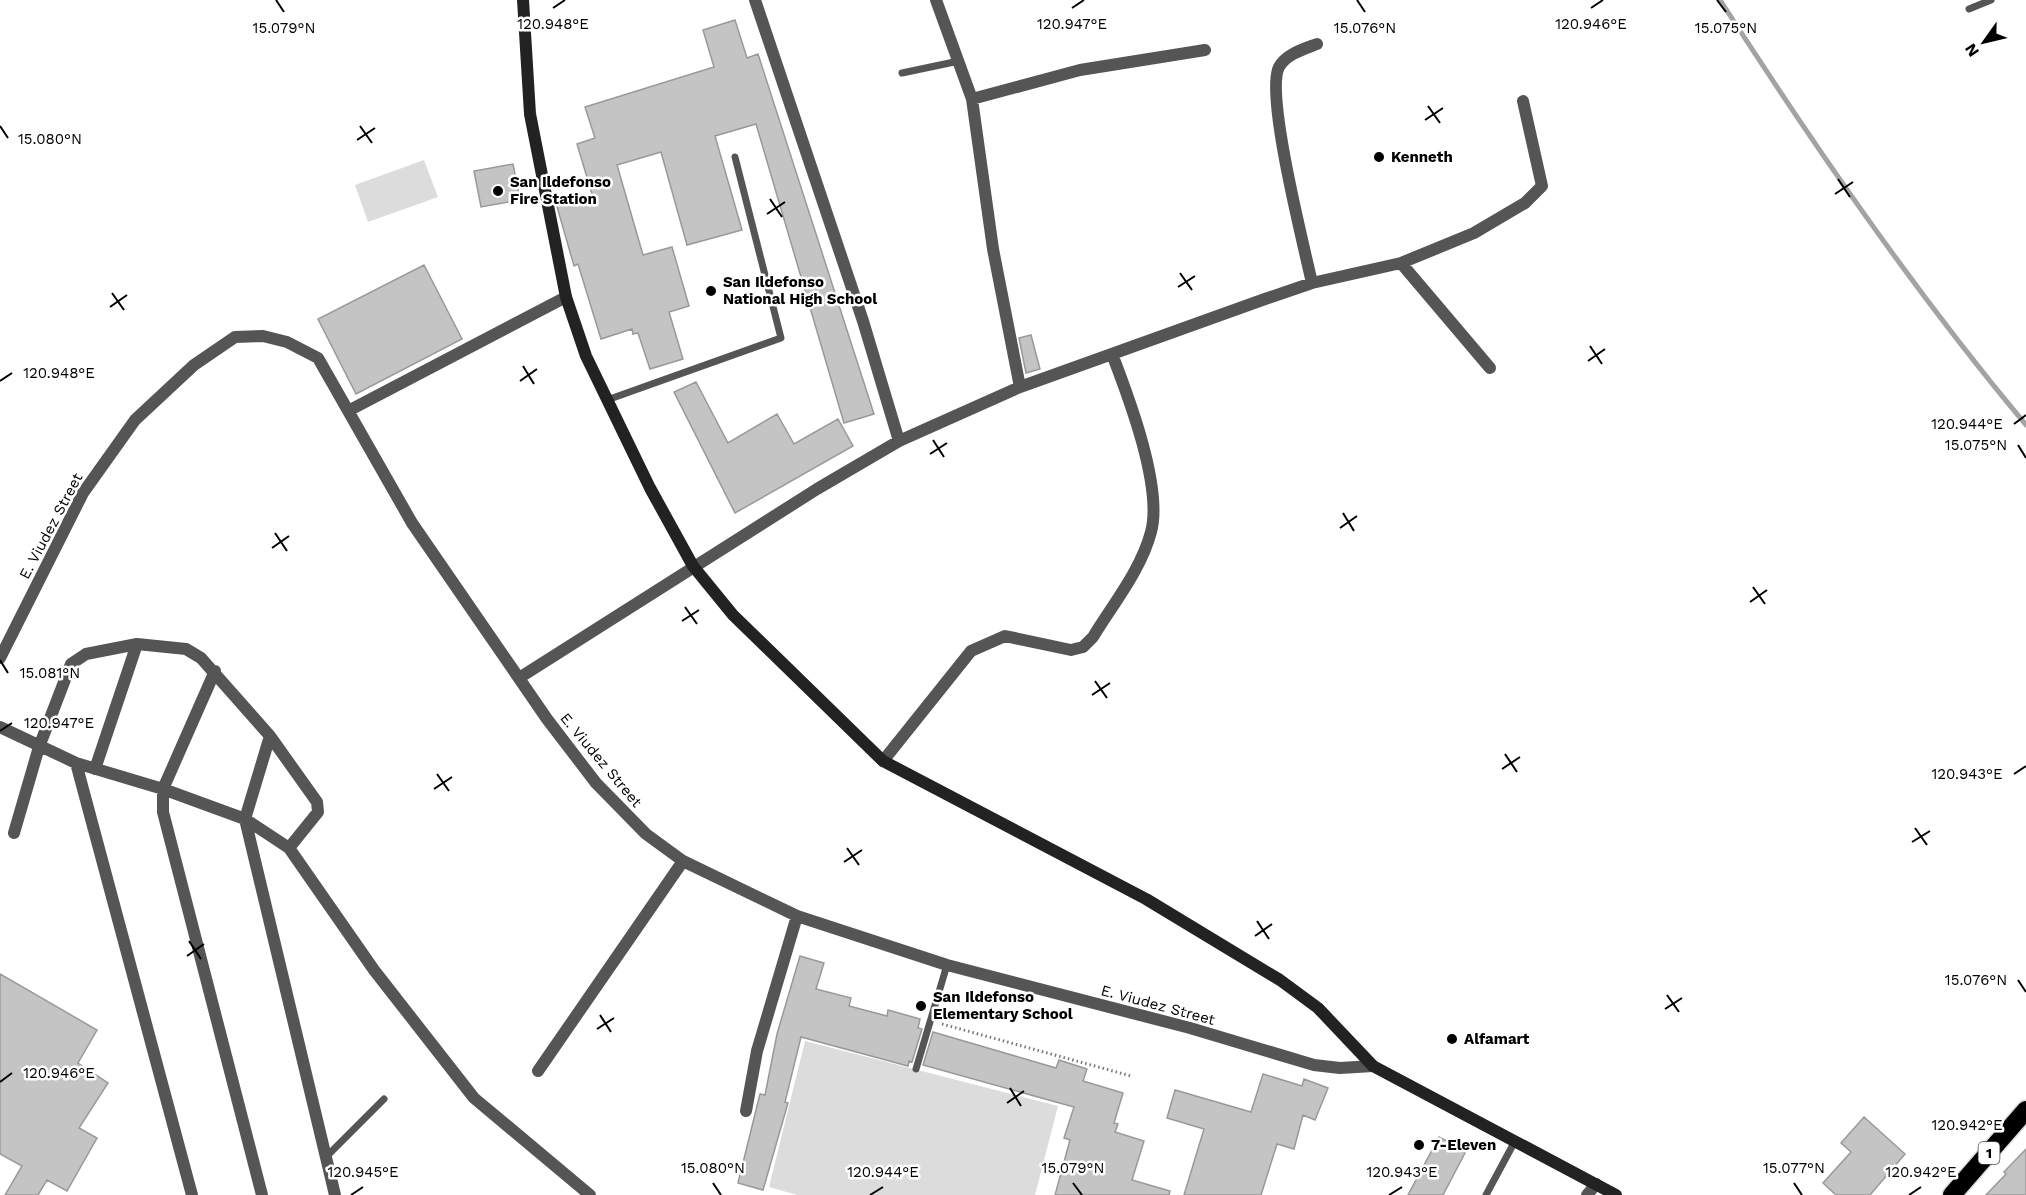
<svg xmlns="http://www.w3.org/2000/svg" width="2026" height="1195" viewBox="0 0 2026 1195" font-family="'Work Sans',sans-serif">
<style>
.green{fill:#dcdcdc}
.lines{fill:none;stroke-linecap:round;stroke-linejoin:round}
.stream{stroke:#a3a3a3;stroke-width:5}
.building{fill:#c4c4c4;stroke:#999;stroke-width:1.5}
.highway-casing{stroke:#dbdbdb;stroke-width:21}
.path{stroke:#777;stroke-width:3;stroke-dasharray:1.5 3;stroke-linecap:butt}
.lane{stroke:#555;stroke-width:7}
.street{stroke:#555;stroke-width:12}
.secondary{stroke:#222;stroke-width:12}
.highway{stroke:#000;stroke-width:18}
.ticks{fill:none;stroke:#000;stroke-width:2}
.poi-dot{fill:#000;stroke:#fff;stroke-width:2}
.labels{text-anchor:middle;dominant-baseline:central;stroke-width:5;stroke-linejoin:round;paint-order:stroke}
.shield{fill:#fff;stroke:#4c4c4c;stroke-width:1.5}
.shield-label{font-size:14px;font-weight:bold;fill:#000}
.poi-label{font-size:15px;font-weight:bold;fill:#000;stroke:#fff;text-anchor:start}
.street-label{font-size:15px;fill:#000;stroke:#fff}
.ticks-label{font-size:15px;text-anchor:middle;fill:#000;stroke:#fff;stroke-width:5;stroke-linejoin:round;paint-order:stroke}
</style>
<rect width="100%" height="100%" fill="#fff"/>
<path class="green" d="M424 160 438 197 368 222 355 185Z
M805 1041 1058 1106 1035 1195H797L769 1187Z"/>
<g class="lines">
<path class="stream" d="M1720 0C1815 147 1914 291 2026 425"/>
</g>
<path class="building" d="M735 20 747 58 758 54 874 414 844 423 756 124 715 136 742 230 687 245 661 152 617 165 643 255 672 247 689 306 669 312 683 359 650 369 638 333 633 334 632 329 601 339 578 264 574 266 556 203 592 194 577 144 595 138 585 107 714 67 703 30Z
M513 164 520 200 481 207 474 171Z
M424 265 462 339 356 394 318 319Z
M1031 335 1040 369 1026 373 1019 338Z
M696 382 728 443 777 414 794 444 838 419 853 446 735 513 674 392Z
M800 956 824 963 816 989 851 998 849 1006 887 1016 888 1010 920 1019 918 1028 922 1029 912 1062 909 1061 908 1066 801 1037 785 1102 788 1103 763 1190 738 1183 760 1094 765 1095 777 1034Z
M0 974 97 1030 78 1063 108 1083 79 1128 97 1138 67 1191 47 1180 38 1195H5L22 1166 0 1154Z
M933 1032 1056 1068 1059 1060 1087 1069 1083 1081 1123 1093 1114 1123 1118 1124 1115 1132 1144 1141 1132 1180 1170 1191 1169 1195H1055L1070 1140 1064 1138 1074 1107 923 1065Z
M1263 1074 1302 1086 1304 1079 1328 1088 1315 1120 1303 1115 1294 1149 1277 1144 1261 1195H1184L1204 1129 1167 1118 1175 1090 1251 1112Z
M1864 1117 1905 1154 1870 1195H1836L1823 1183 1851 1152 1841 1143Z
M1439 1137 1466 1151 1443 1195H1408Z
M2026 1149V1195H1986L2006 1174 2004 1172Z"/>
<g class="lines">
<g class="highway-casing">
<path id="highway" d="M1952 1195 2026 1110"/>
</g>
<path class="path" d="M942 1024 1131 1076"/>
<path class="lane" d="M1969 9 1991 0
M902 73 959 61
M607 400 781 338 735 157
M916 1069 947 965
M326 1157 384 1099
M1486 1195 1515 1141"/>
<path class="street" d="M755 0 863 321 899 441
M936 0 972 99 993 249 1020 387
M972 99 1080 70 1205 50
M1401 263 1490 368
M1312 283C1304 246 1265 94 1279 67 1286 54 1304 49 1317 44
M348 411 566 297
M0 658 83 493 135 420 194 365 235 337 263 336 287 342 318 358 412 523 547 719 596 783 646 834 683 861 797 916 947 965 1190 1028 1314 1065 1340 1068 1373 1066
M215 671 163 789V812L262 1195
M519 678 817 489 899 441 1020 387 1265 299 1312 283 1401 263 1474 233 1525 203 1542 186 1523 101
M0 727 76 763 163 789 245 819 289 848 374 970 474 1098 590 1195
M270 736 245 819 335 1195
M883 761 971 651 1005 636 1071 650 1083 647 1093 637C1113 604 1141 570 1151 532 1163 488 1129 398 1112 354
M76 763 192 1195
M95 769 137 644
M14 833 39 747 71 664 86 654 137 644 186 649 201 658 270 736 317 802 318 812 289 848
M538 1071 683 861
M746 1111 757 1051 797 916
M1587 1195 1596 1184"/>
<path class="secondary" d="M523 0 530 114 566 297 586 356 650 488 693 566 733 615 883 761 1146 899 1280 980 1318 1008 1373 1066 1616 1195"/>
<use href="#highway" class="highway"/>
</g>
<path class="ticks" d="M276 0 284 12M1357 0 1365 12M1717 0 1726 12M553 8 565 0M1072 8 1084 0M1591 8 1603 0M1428 106 1440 123M1425 120 1443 108M0 126 8 138M360 126 372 143M357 140 375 128M1838 179 1850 197M1835 194 1853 182M770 199 782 217M767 214 785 202M1180 273 1192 290M1178 287 1195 276M112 293 124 310M110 307 127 295M1590 346 1602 364M1588 361 1605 349M523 366 534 384M0 381 12 373M520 381 537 369M2014 424 2026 415M933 440 944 457M2018 445 2026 458M930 454 947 443M1343 513 1354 531M1340 528 1357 516M275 533 287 551M272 548 289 536M1753 587 1765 604M1750 602 1767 590M685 607 697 624M682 621 699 610M0 660 8 673M1095 681 1107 698M1092 695 1110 683M0 731 12 723M1505 754 1517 772M1502 769 1520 757M437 774 449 791M2014 774 2026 766M434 789 452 777M1915 828 1927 845M1912 842 1930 831M847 848 859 865M844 862 862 850M1257 921 1269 939M1255 936 1272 924M189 941 201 959M187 956 204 944M2018 980 2026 992M1667 995 1679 1012M1665 1009 1682 998M600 1015 611 1032M597 1029 614 1018M0 1082 12 1073M1010 1088 1021 1106M1007 1103 1024 1091M2014 1124 2026 1116M713 1183 721 1195M1073 1183 1082 1195M1794 1183 1802 1195M351 1195 363 1187M870 1195 883 1187M1389 1195 1402 1187M1909 1195 1921 1187"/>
<g class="poi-dot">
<circle cx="1379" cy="157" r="6"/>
<circle cx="498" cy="191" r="6"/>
<circle cx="711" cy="291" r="6"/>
<circle cx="921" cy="1006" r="6"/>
<circle cx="1452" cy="1039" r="6"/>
<circle cx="1419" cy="1145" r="6"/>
</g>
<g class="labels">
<rect class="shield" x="1978.5" y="1142" width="21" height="22" rx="4.5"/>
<g class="shield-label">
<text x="1989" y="1153">1</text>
</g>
<g class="poi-label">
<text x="1391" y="157">Kenneth</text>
<text x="510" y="182">San Ildefonso<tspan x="510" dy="17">Fire Station</tspan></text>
<text x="723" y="282">San Ildefonso<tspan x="723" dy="17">National High School</tspan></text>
<text x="933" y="997">San Ildefonso<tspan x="933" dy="17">Elementary School</tspan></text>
<text x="1464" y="1039">Alfamart</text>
<text x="1431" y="1145">7-Eleven</text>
</g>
<g class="street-label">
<text transform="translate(51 526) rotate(-62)">E. Viudez Street</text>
<text transform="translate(601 760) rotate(50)">E. Viudez Street</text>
<text transform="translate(1158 1005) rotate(15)">E. Viudez Street</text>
</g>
</g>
<g class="ticks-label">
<text x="553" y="29">120.948°E</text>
<text x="1072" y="29">120.947°E</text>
<text x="1591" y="29">120.946°E</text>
<text x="284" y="33">15.079°N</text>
<text x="1365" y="33">15.076°N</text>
<text x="1726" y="33">15.075°N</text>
<text x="50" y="144">15.080°N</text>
<text x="59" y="378">120.948°E</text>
<text x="1967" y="429">120.944°E</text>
<text x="1976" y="450">15.075°N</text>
<text x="50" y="678">15.081°N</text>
<text x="59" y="728">120.947°E</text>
<text x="1967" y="779">120.943°E</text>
<text x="1976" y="985">15.076°N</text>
<text x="59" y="1078">120.946°E</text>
<text x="1967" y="1130">120.942°E</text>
<text x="713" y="1173">15.080°N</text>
<text x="1073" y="1173">15.079°N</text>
<text x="1794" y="1173">15.077°N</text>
<text x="363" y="1177">120.945°E</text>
<text x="883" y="1177">120.944°E</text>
<text x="1402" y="1177">120.943°E</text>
<text x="1921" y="1177">120.942°E</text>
</g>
<g transform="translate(1984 42) rotate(236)" stroke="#ffffff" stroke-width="4.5" paint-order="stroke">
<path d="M0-4.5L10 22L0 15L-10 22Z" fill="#000000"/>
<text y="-9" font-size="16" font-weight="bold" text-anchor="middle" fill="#000000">N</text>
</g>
</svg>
